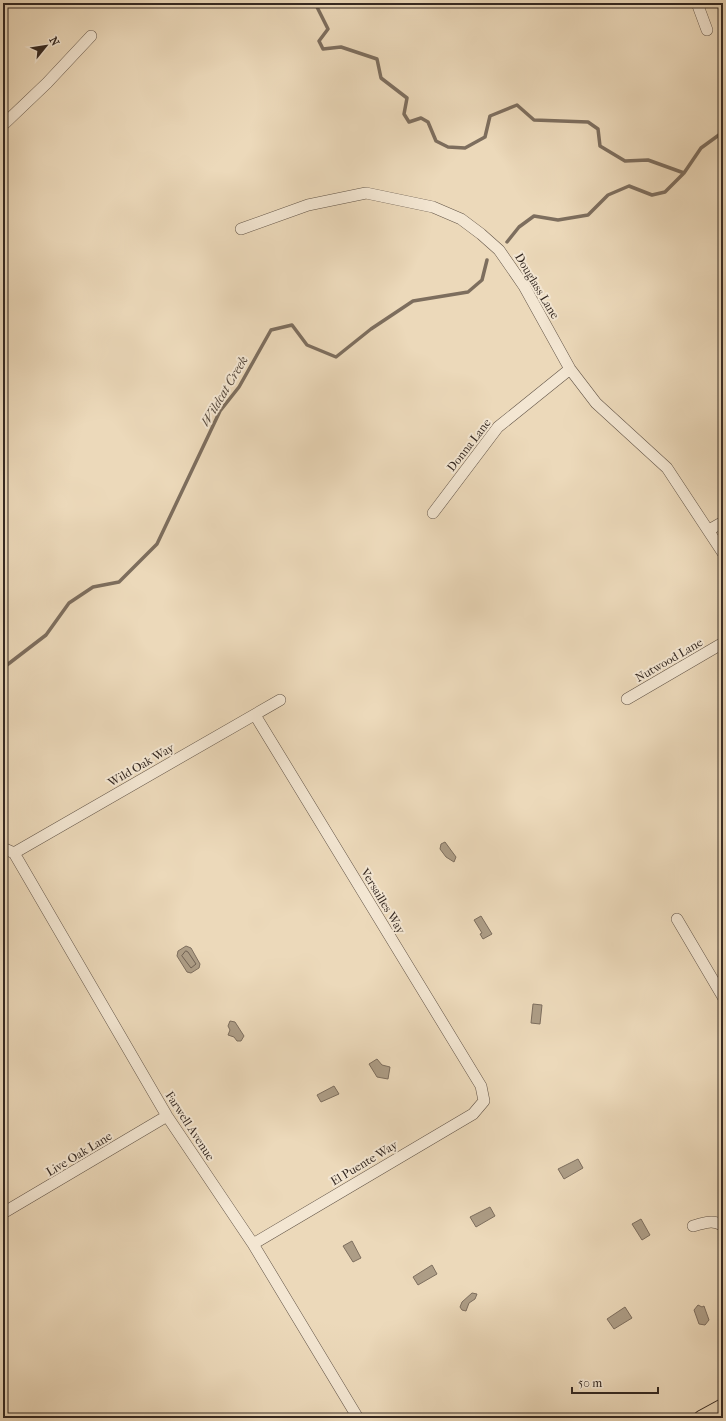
<svg xmlns="http://www.w3.org/2000/svg" width="726" height="1421" viewBox="0 0 726 1421" font-family="'IM FELL French Canon',serif">
<style>
.water{fill:#ad9d86;stroke:#7d6e5e}
.lines{fill:none;stroke-linecap:round;stroke-linejoin:round}
.shore{stroke:#706254;stroke-width:1}
.stream{stroke:#7d6e5e;stroke-width:3.5}
.minor-casing{stroke:#625447;stroke-width:12}
.major-casing{stroke:#342821;stroke-width:16}
.minor{stroke:#f3e6d2;stroke-width:11}
.major{stroke:#ecd9ba;stroke-width:14}
.labels{text-anchor:middle;dominant-baseline:central;stroke-width:4;stroke-linejoin:round;paint-order:stroke}
.street-label{font-size:12px;fill:#342821;stroke:#f3e6d2}
.water-label{font-size:13px;font-style:italic;fill:#584b3f;stroke:#f3e6d2}
</style>
<rect width="100%" height="100%" fill="#ecd9ba"/>
<filter id="stains"><feTurbulence type="fractalNoise" baseFrequency=".005" numOctaves="4"/><feColorMatrix values="0 0 0 0 .2 0 0 0 0 .09 0 0 0 0 .02 0 0 0 .5 -.17"/></filter>
<radialGradient id="worn" r=".72"><stop offset=".6" stop-color="#630" stop-opacity="0"/><stop offset="1" stop-color="#630" stop-opacity=".3"/></radialGradient>
<path class="water" d="M445 842 456 857 454 862 446 857 440 849 441 844Z
M481 916 492 934 483 939 480 934 482 933 474 920Z
M186 946 191 948 200 964 199 968 191 973 187 972 177 956 178 951Z
M533 1004 542 1005 540 1024 531 1023Z
M230 1021 235 1022 244 1036 241 1041H237L234 1037 228 1035 230 1030 228 1026Z
M377 1059 382 1065 390 1067 388 1079 377 1077 369 1064Z
M334 1086 339 1094 321 1102 317 1095Z
M578 1159 583 1168 564 1179 558 1169Z
M490 1207 495 1216 476 1227 470 1217Z
M641 1219 650 1235 642 1240 632 1224Z
M352 1241 361 1258 353 1262 343 1246Z
M432 1265 437 1274 418 1285 413 1277Z
M472 1293 477 1294 475 1299 469 1303 466 1311 462 1310 460 1307 462 1302Z
M698 1305 702 1307 704 1306 709 1320 705 1325 699 1324 694 1310Z
M625 1307 632 1318 614 1329 607 1319Z"/>
<g class="lines">
<path class="shore" d="M186 951 188 952 196 964 191 968 182 956Z"/>
<path class="stream" d="M315 3 328 29 319 41 323 49 341 47 377 59 381 78 407 98 404 114 409 122 421 118 428 122 436 141 448 147 465 148 485 137 490 116 517 105 534 120 588 122 598 129 600 146 625 161 648 160 684 173
M507 242 519 227 534 216 558 220 588 215 608 195 629 186 652 195 665 192 684 173 701 148 723 132
M3 668 46 635 69 603 93 587 119 582 157 544 220 411 239 387 271 330 292 325 307 345 336 357 371 329 413 301 468 292 482 280 487 260"/>
<g class="minor-casing">
<path id="minor" d="M697 3 707 30
M3 125 47 83 91 36
M241 229 308 205 366 193 433 207 461 219 481 234 499 250 524 286 570 369 596 403 667 468 723 553
M433 513 498 427 570 369
M709 530 723 522
M627 699 723 643
M3 848 14 853 167 1116 253 1244 358 1418
M14 853 280 700
M677 919 723 997
M3 1213 167 1116
M693 1226C703 1223 714 1219 723 1226
M253 1244 473 1114 484 1101 481 1086 255 715"/>
</g>
<g class="major-casing">
<path id="major" d="M701 1418 723 1406"/>
</g>
<use href="#minor" class="minor"/>
<use href="#major" class="major"/>
</g>
<g class="labels">
<g class="street-label">
<text transform="translate(537 286) rotate(59)">Douglass Lane</text>
<text transform="translate(469 445) rotate(-52)">Donna Lane</text>
<text transform="translate(669 660) rotate(-30)">Nutwood Lane</text>
<text transform="translate(141 765) rotate(-30)">Wild Oak Way</text>
<text transform="translate(383 901) rotate(59)">Versailles Way</text>
<text transform="translate(190 1126) rotate(57)">Farwell Avenue</text>
<text transform="translate(79 1154) rotate(-31)">Live Oak Lane</text>
<text transform="translate(364 1163) rotate(-31)">El Puente Way</text>
</g>
<g class="water-label">
<text transform="translate(224 391) rotate(-59)">Wildcat Creek</text>
</g>
</g>
<rect width="726" height="1421" fill="none" stroke="#ecd9ba" stroke-width="16"/>
<rect x="4" y="4" width="718" height="1413" fill="none" stroke="#342821" stroke-width="2"/>
<rect x="8" y="8" width="710" height="1405" fill="none" stroke="#342821"/>
<g transform="translate(46 46) rotate(60)" stroke="#f3e6d2" stroke-width="3" paint-order="stroke">
<path d="M0-3L7 15L0 10L-7 15Z" fill="#342821"/>
<text y="-6" font-size="11" font-weight="bold" text-anchor="middle" fill="#342821">N</text>
</g>
<path d="M572 1387v6h86v-6" fill="none" stroke="#342821" stroke-width="2"/>
<text x="578" y="1387" font-size="12" fill="#342821" stroke="#f3e6d2" stroke-width="3" paint-order="stroke">50 m</text>
<rect width="100%" height="100%" filter="url(#stains)"/>
<rect width="100%" height="100%" fill="url(#worn)"/>
</svg>
